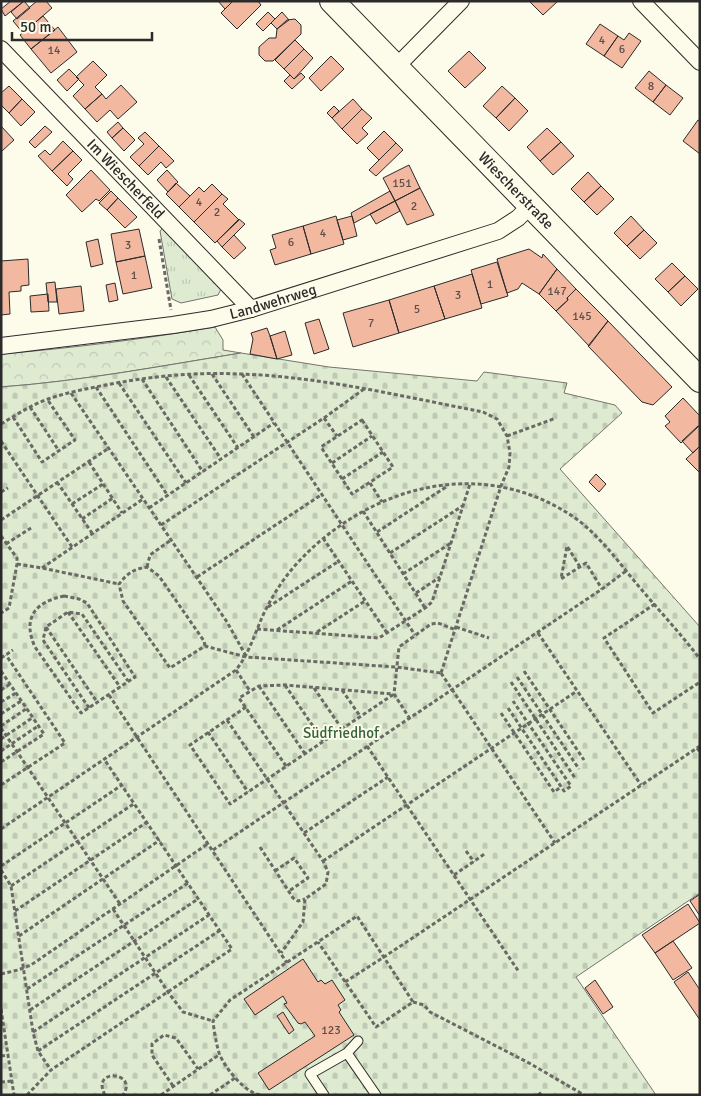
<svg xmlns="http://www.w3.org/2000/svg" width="701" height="1096" viewBox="0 0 701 1096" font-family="Signika,sans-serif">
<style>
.grass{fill:url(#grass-tufts);stroke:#74746e}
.forest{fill:url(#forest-crowns);stroke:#74746e}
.cemetery{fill:url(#cemetery-stones);stroke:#74746e}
.building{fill:#f2b8a0;stroke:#2b2b2b}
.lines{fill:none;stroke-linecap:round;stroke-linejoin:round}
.service-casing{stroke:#2b2b2b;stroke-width:11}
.minor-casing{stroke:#2b2b2b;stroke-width:18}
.secondary-casing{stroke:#2b2b2b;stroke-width:26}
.path{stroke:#6a6964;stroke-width:3;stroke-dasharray:4 2.5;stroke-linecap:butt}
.service{stroke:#fdfbea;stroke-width:9}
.minor{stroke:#fdfbea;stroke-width:16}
.secondary{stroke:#fdfbea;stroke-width:24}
.labels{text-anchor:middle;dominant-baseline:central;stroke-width:4;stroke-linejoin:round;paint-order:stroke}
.number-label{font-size:12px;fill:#5d4e48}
.street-label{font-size:15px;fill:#2b2b2b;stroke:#fdfbea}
.park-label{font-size:15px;fill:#34623c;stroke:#fdfbea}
</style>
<defs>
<pattern id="grass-tufts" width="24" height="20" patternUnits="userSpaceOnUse" patternTransform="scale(1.25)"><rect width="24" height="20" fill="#deebd1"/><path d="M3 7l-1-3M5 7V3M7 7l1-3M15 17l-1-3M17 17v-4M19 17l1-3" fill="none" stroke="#bfcab4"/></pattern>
<pattern id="forest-crowns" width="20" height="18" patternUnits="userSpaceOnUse" patternTransform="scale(1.25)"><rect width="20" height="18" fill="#deebd1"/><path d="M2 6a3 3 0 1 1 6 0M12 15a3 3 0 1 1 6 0" fill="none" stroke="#bfcab4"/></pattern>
<pattern id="cemetery-stones" width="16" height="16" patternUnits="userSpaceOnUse" patternTransform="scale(1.25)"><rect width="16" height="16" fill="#deebd1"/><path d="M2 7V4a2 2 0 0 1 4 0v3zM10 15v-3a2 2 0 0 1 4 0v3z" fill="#bfcab4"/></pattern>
</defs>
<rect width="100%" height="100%" fill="#fdfbea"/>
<path class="grass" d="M163 228 221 289 218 295 181 303 172 299 160 231Z"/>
<path class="forest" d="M215 327 223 340V350L241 353C161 366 82 381 1 387V354C73 348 144 339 215 327Z"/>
<path class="cemetery" d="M241 353 329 367 477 381 484 372 567 383 564 393 615 405 622 413 560 469 700 627V893L576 977 656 1095H1V387C82 381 161 366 241 353Z"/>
<path class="building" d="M11 1H24L5 16 1 9Z
M24 1 30 8 17 19 11 12Z
M37 1H46L52 8 23 33 13 21Z
M218 1H233L225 9Z
M233 1H258L261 5 237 29 221 13Z
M529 1H558L543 15Z
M268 12 275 19 263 31 256 24Z
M282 12 289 20 277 29 271 23Z
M43 16 55 30 31 49 20 35Z
M295 19 301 25V34L273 61H265L259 55V47L269 38H276L277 29 287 20Z
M600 24 618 36 604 56 586 44Z
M58 27 77 52 51 73 31 49Z
M629 33 641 41 622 68 604 56 618 36 624 40Z
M295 40 304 49 284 69 275 60Z
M304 49 313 58 294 79 284 69Z
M469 51 486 68 465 88 448 71Z
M331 56 344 69 321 91 309 78Z
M93 61 107 75 95 87 102 94 85 109 73 96 84 85 76 77Z
M69 69 79 79 67 91 57 80Z
M649 71 666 85 653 102 635 88Z
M301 73 305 77 292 89 284 81 290 75 294 79Z
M121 85 137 102 118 119 110 110 97 122 85 109 102 94 106 99Z
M666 85 683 98 670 115 653 102Z
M9 86 22 99 9 113 1 105V93Z
M502 86 515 98 496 118 483 106Z
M515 98 528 111 509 131 496 118Z
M22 99 35 112 21 126 9 113Z
M353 99 362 109 342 129 332 118Z
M334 106 339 111 332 118 327 113Z
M362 109 372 118 362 128 368 134 357 144 342 129Z
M698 120 700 121V154L683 141Z
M118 122 123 128 112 138 107 132Z
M1 126 14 140 2 151 1 150Z
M45 126 52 132 35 148 29 142Z
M123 128 135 140 124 151 112 138Z
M547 128 561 142 540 161 527 147Z
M384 131 396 143 379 160 367 148Z
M145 132 159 146 139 166 130 157 144 144 138 138Z
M63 141 73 151 52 171 38 156 45 150 50 155Z
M561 142 574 156 553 175 540 161Z
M396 143 403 150 376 176 369 170Z
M159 146 174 161 166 168 161 162 148 175 139 166Z
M73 151 82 160 68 174 73 179 67 186 52 171Z
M409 165 420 188 395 201 383 178Z
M91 170 110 190 99 201 96 199 82 212 66 195Z
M167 170 178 182 168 192 157 180Z
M588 172 601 186 584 202 571 189Z
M176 183 190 196 179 207 166 194Z
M212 184 222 194 194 222 179 207 199 187 204 192Z
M601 186 614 199 597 215 584 202Z
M420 188 434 215 407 225 395 201Z
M111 191 118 198 107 210 99 203Z
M390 191 395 201 354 223 351 213Z
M222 194 228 199 223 204 239 220 215 243 194 222Z
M118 198 137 217 125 228 107 210Z
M395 201 400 211 376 224 370 214Z
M336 216 344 244 311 254 303 226Z
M352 216 357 236 343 240 337 220Z
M631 216 644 230 627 246 614 233Z
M239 219 245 224 222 247 217 241Z
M303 226 311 254 275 265 270 250 276 248 272 235Z
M139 229 145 256 116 262 111 234Z
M644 230 657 243 640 259 627 246Z
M234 235 246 248 234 259 222 247Z
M98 239 103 264 91 267 86 242Z
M529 249 542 258 543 254 557 269 539 294 522 283 518 289 507 293 497 259Z
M145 256 152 288 123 294 116 262Z
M28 259 29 285 21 286V291L9 292 10 314 1 315V261Z
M497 262 508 296 481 304 471 270Z
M672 263 685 276 668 292 655 279Z
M557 269 576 289 567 298 568 300 556 311 539 294Z
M472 274 482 308 445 319 434 286Z
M685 276 698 289 681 306 668 292Z
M55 282 57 302H48L46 283Z
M115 283 118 300 109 302 106 285Z
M81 286 84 311 59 314 56 289Z
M434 286 445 319 399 333 389 300Z
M576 289 608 321 589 346 556 311 568 300 567 298Z
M48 294 49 311 31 312 30 296Z
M389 300 399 333 353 347 343 313Z
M319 319 329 349 314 354 305 323Z
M608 321 672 387 653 405 642 402 588 346Z
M267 328 270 336 277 359 250 354 253 339 251 333Z
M285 331 292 355 277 359 270 336Z
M683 398 700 416V425L681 443 665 426 670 422 665 416Z
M698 426 700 427V446L693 453 682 441Z
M700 446V473L686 459Z
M596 474 606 484 599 492 589 482Z
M700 894V916L690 901Z
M688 904 700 923 655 953 642 935Z
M673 941 692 968 673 980 655 953Z
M303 959 318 982 321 980 325 984 332 980 345 1000 338 1005 341 1010 339 1012 354 1035 269 1090 258 1073 315 1036 305 1022 301 1024 298 1023 284 1004 287 1003 283 996 255 1015 244 999Z
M688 972 700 990V1020L674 982Z
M595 980 613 1007 603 1014 585 988Z
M283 1012 294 1030 289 1034 277 1016Z"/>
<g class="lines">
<g class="service-casing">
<path id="service" d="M347 1053 376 1095
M324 1095 310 1074 347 1053 358 1041"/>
</g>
<g class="minor-casing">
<g id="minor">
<path d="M641 1 700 62"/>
<path id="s1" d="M1 49 251 309"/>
<path d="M396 67 461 1"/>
<path id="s2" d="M1 346 173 325 211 319 251 309 498 231 518 218 530 206"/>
</g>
</g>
<g class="secondary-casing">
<g id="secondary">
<path id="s3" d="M332 1 700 380"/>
</g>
</g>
<path class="path" d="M159 239 171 310
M212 374 254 437
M242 374 415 635
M189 375 238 448
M166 377 221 459
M142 379 203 472
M119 383 186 483
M96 387 168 496
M71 393 227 622 246 656
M30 407 59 451
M13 417 42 462 75 440 47 399
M324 418 337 436
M362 420 393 467 352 494 321 447Z
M1 424C16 415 31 405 48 399 68 392 90 388 111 384 153 376 196 372 239 374 318 376 405 397 483 412L497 419 507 436 510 453 509 467 501 486 441 673
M507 436 556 418
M1 441 72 547
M89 462 122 513
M332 463 372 436
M342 479 383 452
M57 482 92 533
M370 483 382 502
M1 492 8 488
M72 504 103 484
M149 508 274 423
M363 511 425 608
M82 519 113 498
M1 520 109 448
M161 525 324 418 364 389
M377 532 446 487
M1 536 17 558V564L9 608 1 613
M323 538 387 633
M6 544 31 528
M390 553 464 505
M17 564 42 568 119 584
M147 567 150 555 171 540
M580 567 567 546 561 579 586 563 602 589
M42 568 143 499
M403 574 451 543
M197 577 321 495
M416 593 440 577
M64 596 79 599 87 603 135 677 81 713 35 647C22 618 35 602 64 596Z
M655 604 604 638 653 713 700 682
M268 607 339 561
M68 612 120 687
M46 627 97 702
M456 627 489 638
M257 629 379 638 425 608 432 602 470 484
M277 630 352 581
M317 632 365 601
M538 633 641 785
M205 646 204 641 159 576 147 567C133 569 127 574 119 584L123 601 170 668 205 646 246 657 396 667 441 673
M1 658 13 650
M236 670 250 691
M1 671 44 734 1 762
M524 671 584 760
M441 673 555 843
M517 677 579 769
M511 682 575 778
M285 685 323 741
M259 686 305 754
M314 688 342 729
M1 690 10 684
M342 690 360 716
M109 695 287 963
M1 702 16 693
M246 707 190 745 230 804 394 694
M89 708 43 640 46 627 68 612 82 614 128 681
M508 708 564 791 571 786 513 701
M501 713 554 792 561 787
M1 714 21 701
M410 719 394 694 399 647 431 624 438 623 456 630
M227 720 323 861 328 872 326 884 305 899 303 922 281 953
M1 726 26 709
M1 728 120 904
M208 732 248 792
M1 739 32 718
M367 746 519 972
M697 748 700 752
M1 751 38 726
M286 766 239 698 259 686 285 685 393 694
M1 785 65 743 6 655
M1 829 236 670C251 651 255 631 266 609 275 591 288 572 303 557 377 482 488 456 578 520 597 535 612 553 627 572 651 602 677 629 700 659
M304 833 388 777
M260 847 293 898 298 901 305 899
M213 850 602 589 626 571
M466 851 474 862
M323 861 577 691
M1 866 122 785
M1 870 11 886 33 1032 38 1051 51 1070
M275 871 294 858 308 878 289 891
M454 875 486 853
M11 886 135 803
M113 909 168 992 183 1012 213 1021
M15 911 147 822
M19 936 160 840
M1 974 18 970 31 965 209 843
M345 982 384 957 700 746
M27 989 188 883
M413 1002 424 1005 430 1012 529 1063 584 1095
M1 1009 14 1095
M30 1010 198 899
M33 1032 209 915
M38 1051 219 931
M1 1056 9 1055
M1 1082 12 1081
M173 1086 152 1055V1044L164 1035 176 1038 198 1069
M27 1095 51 1070 232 949 104 759
M105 1095C90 1067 139 1072 123 1095
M161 1095 220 1054
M210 1095 235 1078
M260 1095C244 1092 225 1068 219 1053 216 1042 214 1031 213 1021L230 1000 357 916 413 1002 376 1027 318 942
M538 1095 542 1092"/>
<use href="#service" class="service"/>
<use href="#minor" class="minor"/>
<use href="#secondary" class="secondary"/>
</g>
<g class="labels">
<g class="number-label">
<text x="602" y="40">4</text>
<text x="622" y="49">6</text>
<text x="54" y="50">14</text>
<text x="651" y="86">8</text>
<text x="402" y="183">151</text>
<text x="199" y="202">4</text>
<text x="414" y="206">2</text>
<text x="217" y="212">2</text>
<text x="323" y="233">4</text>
<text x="291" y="242">6</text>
<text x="128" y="245">3</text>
<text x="134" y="275">1</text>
<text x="490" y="284">1</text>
<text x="557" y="291">147</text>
<text x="458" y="295">3</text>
<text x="417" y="309">5</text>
<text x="582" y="316">145</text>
<text x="371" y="323">7</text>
<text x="331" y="1030">123</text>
</g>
<g class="street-label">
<text stroke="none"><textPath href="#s1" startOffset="180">Im Wiescherfeld</textPath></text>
<text stroke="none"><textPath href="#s3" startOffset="264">Wiescherstraße</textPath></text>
<text stroke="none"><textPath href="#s2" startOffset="276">Landwehrweg</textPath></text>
</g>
<g class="park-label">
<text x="341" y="733">Südfriedhof</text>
</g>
</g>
<rect width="701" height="1096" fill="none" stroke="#2b2b2b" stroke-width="5"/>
<path d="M12 32v8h140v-8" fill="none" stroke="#2b2b2b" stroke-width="2.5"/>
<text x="20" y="32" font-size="15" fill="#2b2b2b" stroke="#fdfbea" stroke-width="4" paint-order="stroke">50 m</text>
</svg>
